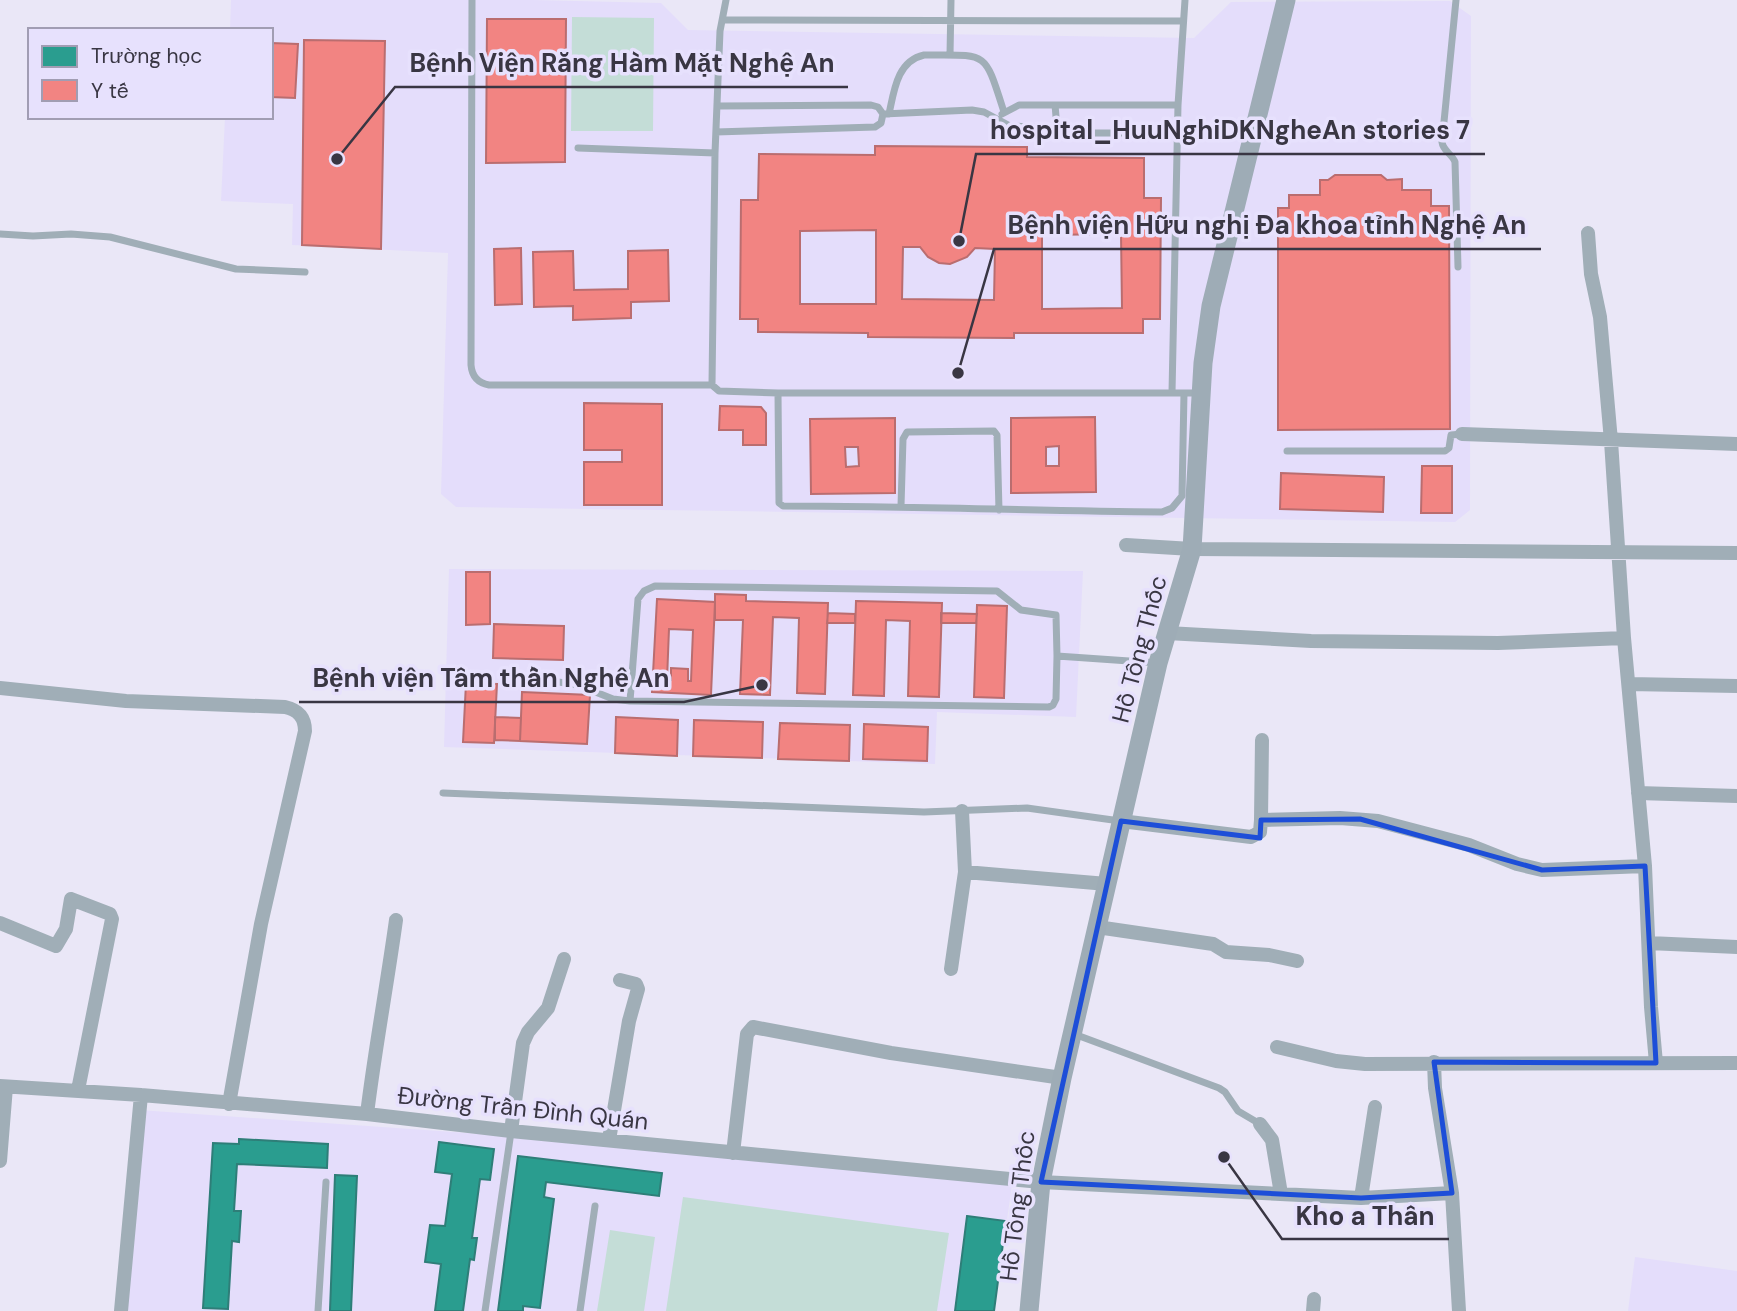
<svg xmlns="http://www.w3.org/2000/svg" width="1737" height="1311" viewBox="0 0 1737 1311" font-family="'DM Sans',sans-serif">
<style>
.built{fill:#e4ddfb}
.green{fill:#c4ddd7}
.schools{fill:#2a9d8f;stroke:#2e7e78;stroke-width:2}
.health{fill:#f28482;stroke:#ba6d6f;stroke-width:2;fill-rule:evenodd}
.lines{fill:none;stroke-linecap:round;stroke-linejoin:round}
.lane{stroke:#a0aeb7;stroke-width:7}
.street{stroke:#a0aeb7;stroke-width:14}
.secondary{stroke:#9eacb6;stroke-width:19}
.marked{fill:none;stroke:#1d4ed8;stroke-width:5;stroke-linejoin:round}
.labels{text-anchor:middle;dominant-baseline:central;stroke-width:7;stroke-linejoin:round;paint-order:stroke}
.street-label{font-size:24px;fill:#393643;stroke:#e7e1fd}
.leader{fill:none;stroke:#393643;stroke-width:2.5}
.callout-dot{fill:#393643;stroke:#e7e1fd;stroke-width:2.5}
.callout-label{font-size:26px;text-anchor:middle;font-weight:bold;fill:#393643;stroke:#e7e1fd;stroke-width:7;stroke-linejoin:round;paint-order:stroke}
</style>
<rect width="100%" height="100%" fill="#eae7f7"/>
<path class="built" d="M231 0H533L661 3 688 30 1194 38 1231 2 1450 1 1471 16 1470 510 1455 522 456 507 441 494 448 253 292 245 293 204 221 201 225 117H271V30H230Z
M449 569 1083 571 1076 717 937 712 935 764 444 747Z
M139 1110 510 1136 1012 1185 994 1311H123Z
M1635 1257 1737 1271V1311H1628Z"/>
<path class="green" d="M572 17 654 18 653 131H571Z
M683 1197 949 1233 937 1311H666Z
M610 1230 655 1237 644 1311H597Z"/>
<path class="schools" d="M239 1139 328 1144 327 1168 237 1164 234 1211H241L239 1242 232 1241 228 1309 203 1308 213 1143 239 1144Z
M439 1142 494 1149 490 1180 480 1179 472 1238H477L474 1260 470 1259 463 1311H435L441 1264 425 1262 430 1225 445 1226 452 1174 435 1172Z
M518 1156 662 1173 659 1196 546 1182 544 1197 554 1199 540 1308 523 1306V1311H498Z
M335 1175 357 1176 351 1311H330Z
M967 1216 1006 1221 994 1311H955Z"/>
<path class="health" d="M487 19H566L565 162 486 163Z
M304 40 385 41 381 249 302 245Z
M271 43 298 44 295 98 271 97Z
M875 146 1027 147V157L1144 158V198H1161L1160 319H1143V333H1014V338L868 337V333L758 332V319H740L741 200H758L759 154 875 155ZM876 230V304H800V231ZM1121 234 1122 308 1042 309V235ZM903 247H920L928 257 939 263 950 264 967 257 975 248 995 249 994 300 902 299Z
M1335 175H1381L1387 180 1402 179V190H1431V206H1449L1450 429 1278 430V208H1289V195H1320V180H1328Z
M521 248 522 304 495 305 494 249Z
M668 250 669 301 631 302V318L573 320V306L534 307 533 252 573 251 574 290 628 289V251Z
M584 403 662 404V505H584V462H622V450H584Z
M720 406 761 407 766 413V445H743V430H719Z
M1095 417 1096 492 1011 493V418ZM1059 446V466H1046V447Z
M895 418V493L811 494 810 419ZM845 447H858L859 466 846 467Z
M1422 466H1452V513H1421Z
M1281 473 1384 477 1383 512 1280 509Z
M466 572H490V624L466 625Z
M715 594 746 595V601L828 603 825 694 797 693 799 618 773 617 770 695 740 694 743 620H715Z
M657 599 715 602 711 695 652 692ZM669 629 693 630 691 681H688V669L671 668V680H667Z
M856 601 942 603 939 697 908 696 910 621 886 620 884 696 853 695Z
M977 605 1007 606 1004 698 974 697Z
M828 613 855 614V623H827Z
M941 613 977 614 976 623H941Z
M494 624 564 626 563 660 493 658Z
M466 683 497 684 494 743 463 742Z
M522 692 590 695 587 744 520 741Z
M495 717 521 718 520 741 495 740Z
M616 717 678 720 677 756 615 753Z
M694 720 763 722 762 758 693 756Z
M780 723 850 725 849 761 778 759Z
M864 724 928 727 927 761 863 759Z"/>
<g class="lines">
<path class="lane" d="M472 0 471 365C472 377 478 383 489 385H712L719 391 778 393H1199
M1456 0 1442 142C1443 151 1452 154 1455 162L1458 267
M723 20 1183 21
M950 55 951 0
M718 106 871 105 878 107 883 114 972 110 984 112 1010 126 1057 128 1055 105
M889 114C894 91 897 61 924 55 989 55 984 50 1004 112
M1002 114 1019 105H1178
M1057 128 1084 133H1177
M716 132 875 127 881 123 883 114
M578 148 715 153
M0 234 33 236 71 234 110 237 236 269 305 272
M712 385 715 153 720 31 726 0
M778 393 779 503 783 506C910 506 1036 511 1162 512L1172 508 1182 496 1184 393
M1172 393 1178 105 1185 0
M1287 451H1445L1449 448 1451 435 1462 434
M901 506 903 439 907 432 994 431 997 435 999 510
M506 674 578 685 613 699 630 701 1049 707 1053 705 1056 699 1057 656 1158 663
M630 701 638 599 644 591 655 586 997 591 1021 610 1056 615 1057 656
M443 793 924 812 1027 808 1120 821
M1074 1034 1219 1088 1225 1092 1238 1111 1260 1124
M318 1311 326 1182
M485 1311 511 1132
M580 1311 595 1206"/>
<path class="street" d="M1588 233 1591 274 1600 317 1611 441 1624 638 1645 866 1651 1007 1656 1063
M1462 434 1737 444
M1126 545 1192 549 1737 553
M1167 633 1311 641 1498 643 1624 638
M1629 684 1737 686
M0 688 126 701 285 707C298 710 305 717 305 731L261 924 229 1104
M1638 793 1737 796
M1261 820 1262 740
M1121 821 1251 837 1260 832 1261 820 1340 818 1378 821 1469 845 1517 864 1542 870 1645 866
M965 872 1107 884
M0 923 56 946 66 929 71 899 110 914 112 919 78 1090
M1097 927 1213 944 1226 952 1269 955 1297 961
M1649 943 1737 947
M951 969 965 872 962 811
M1277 1047 1336 1061 1365 1064 1737 1063
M1434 1062 1435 1088 1452 1193 1459 1311
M0 1086 141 1095 367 1114 511 1131 1041 1182 1361 1198 1452 1193
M367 1114C375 1049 387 985 396 920
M1260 1124 1272 1140 1281 1194
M511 1131 523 1043 528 1032 548 1008 564 959
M609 1140 629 1021 638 989 636 984 620 980
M733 1153 747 1034 753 1027 891 1053 1062 1078
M0 1161 6 1087
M1361 1198 1375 1107
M121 1311 141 1095
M1313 1311 1314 1299"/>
<path class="secondary" d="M1029 1311 1041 1182 1062 1078 1158 663 1192 549 1203 363 1211 306 1286 0"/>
</g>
<path class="marked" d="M1360 819 1542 870 1645 866 1656 1063 1434 1062 1452 1193 1361 1198 1041 1182 1121 821 1260 838 1261 820Z"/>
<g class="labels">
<g class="street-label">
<text transform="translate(1139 649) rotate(-75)">Hồ Tông Thốc</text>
<text transform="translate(523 1108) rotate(6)">Đường Trần Đình Quán</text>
<text transform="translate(1017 1206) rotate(-83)">Hồ Tông Thốc</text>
</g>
</g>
<path class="leader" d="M337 159L395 87H848M959 241L976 154H1485M958 373L994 249H1541M762 685L684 702H299M1224 1157L1282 1239H1449"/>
<g class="callout-dot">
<circle cx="337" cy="159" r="7"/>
<circle cx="959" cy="241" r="7"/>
<circle cx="958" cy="373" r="7"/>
<circle cx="762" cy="685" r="7"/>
<circle cx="1224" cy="1157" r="7"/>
</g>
<g class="callout-label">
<text x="622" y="72">Bệnh Viện Răng Hàm Mặt Nghệ An</text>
<text x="1230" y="139">hospital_HuuNghiDKNgheAn stories 7</text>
<text x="1267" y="234">Bệnh viện Hữu nghị Đa khoa tỉnh Nghệ An</text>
<text x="491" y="687">Bệnh viện Tâm thần Nghệ An</text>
<text x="1365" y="1225">Kho a Thân</text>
</g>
<rect x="28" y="28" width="245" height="91" fill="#e7e1fd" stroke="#a19db3" stroke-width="2"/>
<rect x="42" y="46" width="35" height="21" fill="#2a9d8f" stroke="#a19db3" stroke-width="2"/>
<text x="91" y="63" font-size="21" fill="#393643">Trường học</text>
<rect x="42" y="80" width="35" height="21" fill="#f28482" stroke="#a19db3" stroke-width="2"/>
<text x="91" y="98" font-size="21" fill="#393643">Y tế</text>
</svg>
